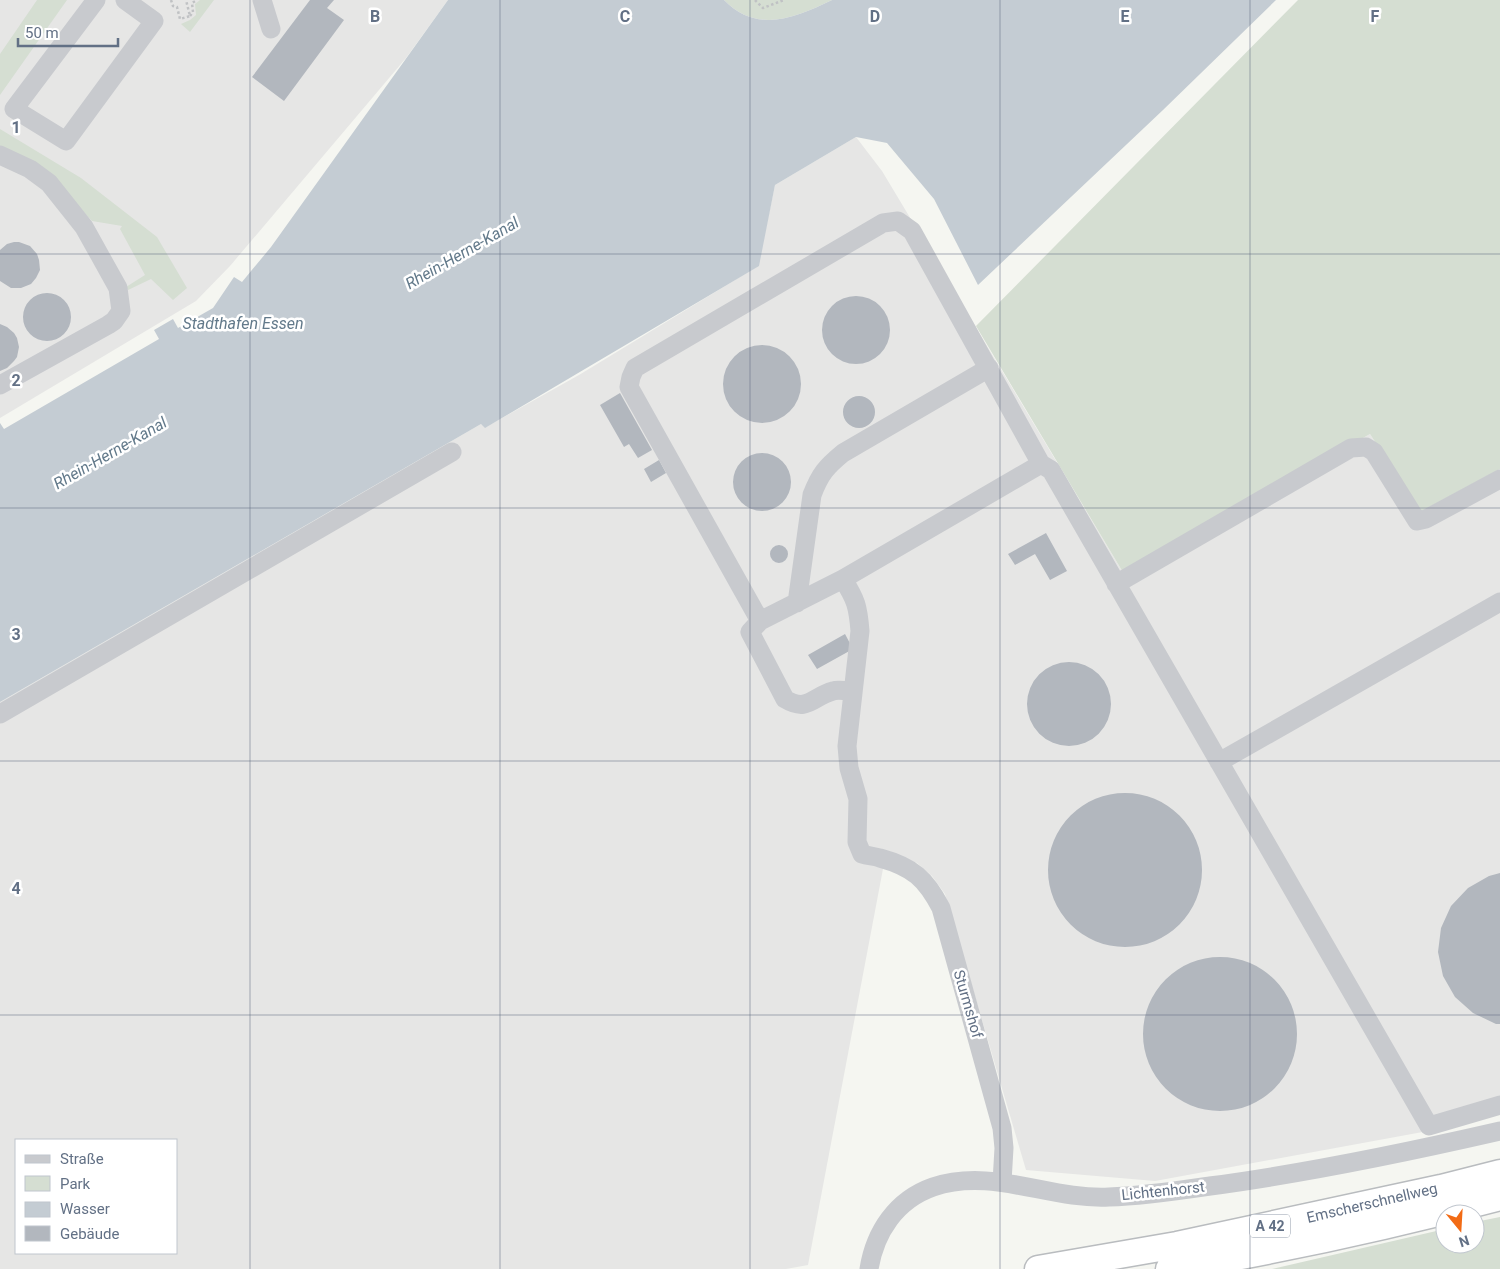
<svg xmlns="http://www.w3.org/2000/svg" width="1500" height="1269" viewBox="0 0 1500 1269" font-family="Roboto,sans-serif">
<style>
.built{fill:#e6e6e5;fill-rule:evenodd}
.green{fill:#d5ded2}
.water{fill:#c4ccd3}
.building{fill:#b2b7be}
.lines{fill:none;stroke-linecap:round;stroke-linejoin:round}
.highway-casing{stroke:#b9bcbf;stroke-width:29}
.path{stroke:#c0c2c4;stroke-width:2.5;stroke-dasharray:2.5 2.5;stroke-linecap:butt}
.minor{stroke:#c8cace;stroke-width:19}
.highway{stroke:#fff;stroke-width:26}
.grid{fill:none;stroke:#627085;stroke-width:1;stroke-opacity:0.55}
.labels{text-anchor:middle;dominant-baseline:central;stroke-width:5;stroke-linejoin:round;paint-order:stroke}
.shield{fill:#fff;stroke:#919baa;stroke-width:1}
.shield-label{font-size:14px;font-weight:bold;fill:#627085}
.street-label{font-size:15px;fill:#627085;stroke:#fff}
.water-label{font-size:16px;font-style:italic;fill:#62798a;stroke:#fff}
.grid-label{font-size:16px;text-anchor:middle;font-weight:bold;fill:#627085;stroke:#fff;stroke-width:5;stroke-linejoin:round;paint-order:stroke}
</style>
<rect width="100%" height="100%" fill="#f5f6f1"/>
<path class="built" d="M0 0H448L406 58 230 266 196 301 0 418Z
M856 137 882 171 1124 574 1370 434 1420 512 1500 469V1113L1439 1129 1155 1181 1026 1170 945 894 932 876 917 863 886 853 808 1265 786 1269H0V702L481 424 486 427 579 375 758 266 775 185ZM16 1140H176V1253H16Z"/>
<path class="green" d="M37 0H67L0 95V54Z
M200 0H214L190 32 181 24 190 20 196 15 195 4Z
M724 0H832C795 18 757 34 724 0Z
M1298 0H1500V469L1420 512 1370 434 1124 574 976 326Z
M0 129 81 178 157 237 187 288 173 300 151 279 128 290 126 287 145 275 120 229 122 226 92 221 55 181 0 150Z
M1500 1217V1269H1272L1445 1229V1244H1475V1222Z"/>
<path class="water" d="M448 0H724C757 34 795 18 832 0H1276L1163 110 978 285 934 199 887 143 856 137 775 185 759 266 485 428 481 424 0 702V423L4 429 159 339 154 330 173 319 178 328 213 308 234 277 242 282 271 247Z"/>
<path class="building" d="M310 0H334L327 8 344 20 284 101 252 77Z
M14 242H19L30 246 37 254 39 260 40 270 36 278 31 284 21 288H11L0 281V250L7 244Z
M23 317a24 24 0 1 1 48 0a24 24 0 1 1-48 0Z
M822 330a34 34 0 1 1 68 0a34 34 0 1 1-68 0Z
M0 324 7 327 14 333 17 338 19 347 17 357 14 361 7 368 0 371Z
M723 384a39 39 0 1 1 78 0a39 39 0 1 1-78 0Z
M620 393 652 450 638 458 629 444 624 447 600 405Z
M843 412a16 16 0 1 1 32 0a16 16 0 1 1-32 0Z
M733 482a29 29 0 1 1 58 0a29 29 0 1 1-58 0Z
M659 460 666 473 651 482 644 469Z
M1046 533 1067 571 1050 580 1035 554 1015 565 1008 554Z
M770 554a9 9 0 1 1 18 0a9 9 0 1 1-18 0Z
M845 634 853 649 817 669 808 655Z
M1027 704a42 42 0 1 1 84 0a42 42 0 1 1-84 0Z
M1048 870a77 77 0 1 1 154 0a77 77 0 1 1-154 0Z
M1500 873V1024H1496L1473 1013 1455 997 1443 976 1438 952 1441 928 1451 906 1468 888 1489 876Z
M1143 1034a77 77 0 1 1 154 0a77 77 0 1 1-154 0Z"/>
<g class="lines">
<g class="highway-casing">
<path id="highway" d="M1038 1269 1177 1245 1441 1188 1500 1173
M1169 1269C1280 1250 1391 1226 1500 1197"/>
</g>
<path class="path" d="M171 0 173 6 177 7 180 19 190 16 186 0
M755 0 763 8 784 0
M190 16 193 12 192 3 197 0"/>
<path class="minor" d="M96 0 14 109 66 141 154 21 125 0
M262 0 271 29
M0 155 30 169 49 183 84 227 118 288 121 311 114 321 108 325 0 385
M1041 464 843 579 760 621 629 387 631 377 635 368 883 223 898 221 912 231 1041 464 1051 470 1429 1126 1500 1105
M843 579C856 600 858 606 860 631L847 746 849 768 858 799 857 842 862 854C868 856 874 856 880 858 913 867 926 879 941 908L1002 1128 1004 1148 1002 1182
M1116 584 1351 448 1366 447 1374 452 1417 521 1426 519 1500 479
M797 603 812 495C820 474 826 467 843 453L989 368
M760 621 750 632 785 699C808 713 813 696 833 691 839 689 847 691 853 692
M0 714 452 452
M1219 762 1500 602
M869 1269C875 1232 896 1200 933 1187 992 1167 1049 1200 1109 1197 1143 1196 1176 1191 1210 1186 1308 1173 1404 1153 1500 1131"/>
<use href="#highway" class="highway"/>
</g>
<path class="grid" d="M250 0V1269M500 0V1269M750 0V1269M1000 0V1269M1250 0V1269M0 254H1500M0 508H1500M0 761H1500M0 1015H1500"/>
<g class="labels">
<rect class="shield" x="1250" y="1214.5" width="40" height="23" rx="4"/>
<g class="shield-label">
<text x="1270" y="1226">A 42</text>
</g>
<g class="street-label">
<text transform="translate(968 1004) rotate(74)">Sturmshof</text>
<text transform="translate(1163 1191) rotate(-6)">Lichtenhorst</text>
<text transform="translate(1372 1203) rotate(-13)">Emscherschnellweg</text>
</g>
<g class="water-label">
<text transform="translate(462 253) rotate(-30)">Rhein-Herne-Kanal</text>
<text x="243" y="323">Stadthafen Essen</text>
<text transform="translate(110 453) rotate(-30)">Rhein-Herne-Kanal</text>
</g>
</g>
<g class="grid-label">
<text x="375" y="22">B</text>
<text x="625" y="22">C</text>
<text x="875" y="22">D</text>
<text x="1125" y="22">E</text>
<text x="1375" y="22">F</text>
<text x="16" y="133">1</text>
<text x="16" y="386">2</text>
<text x="16" y="640">3</text>
<text x="16" y="894">4</text>
</g>
<rect x="15" y="1139" width="162" height="115" fill="#ffffff" stroke="#c0c6ce"/>
<rect x="25" y="1155" width="25" height="8" fill="#c8cace" stroke="#c0c6ce"/>
<text x="60" y="1164" font-size="15" fill="#627085">Straße</text>
<rect x="25" y="1176" width="25" height="15" fill="#d5ded2" stroke="#c0c6ce"/>
<text x="60" y="1189" font-size="15" fill="#627085">Park</text>
<rect x="25" y="1202" width="25" height="15" fill="#c4ccd3" stroke="#c0c6ce"/>
<text x="60" y="1214" font-size="15" fill="#627085">Wasser</text>
<rect x="25" y="1226" width="25" height="15" fill="#b2b7be" stroke="#c0c6ce"/>
<text x="60" y="1239" font-size="15" fill="#627085">Gebäude</text>
<g transform="translate(1460 1229) rotate(162)"><circle r="24" fill="#ffffff" stroke="#c0c6ce"/>
<path d="M0-4L9 19L0 12L-9 19Z" fill="#f26b15"/>
<text y="-8" font-size="14" font-weight="bold" text-anchor="middle" fill="#627085">N</text>
</g>
<path d="M18 38v8h100v-8" fill="none" stroke="#627085" stroke-width="2.5"/>
<text x="25" y="38" font-size="15" fill="#627085" stroke="#ffffff" stroke-width="4" paint-order="stroke">50 m</text>
</svg>
